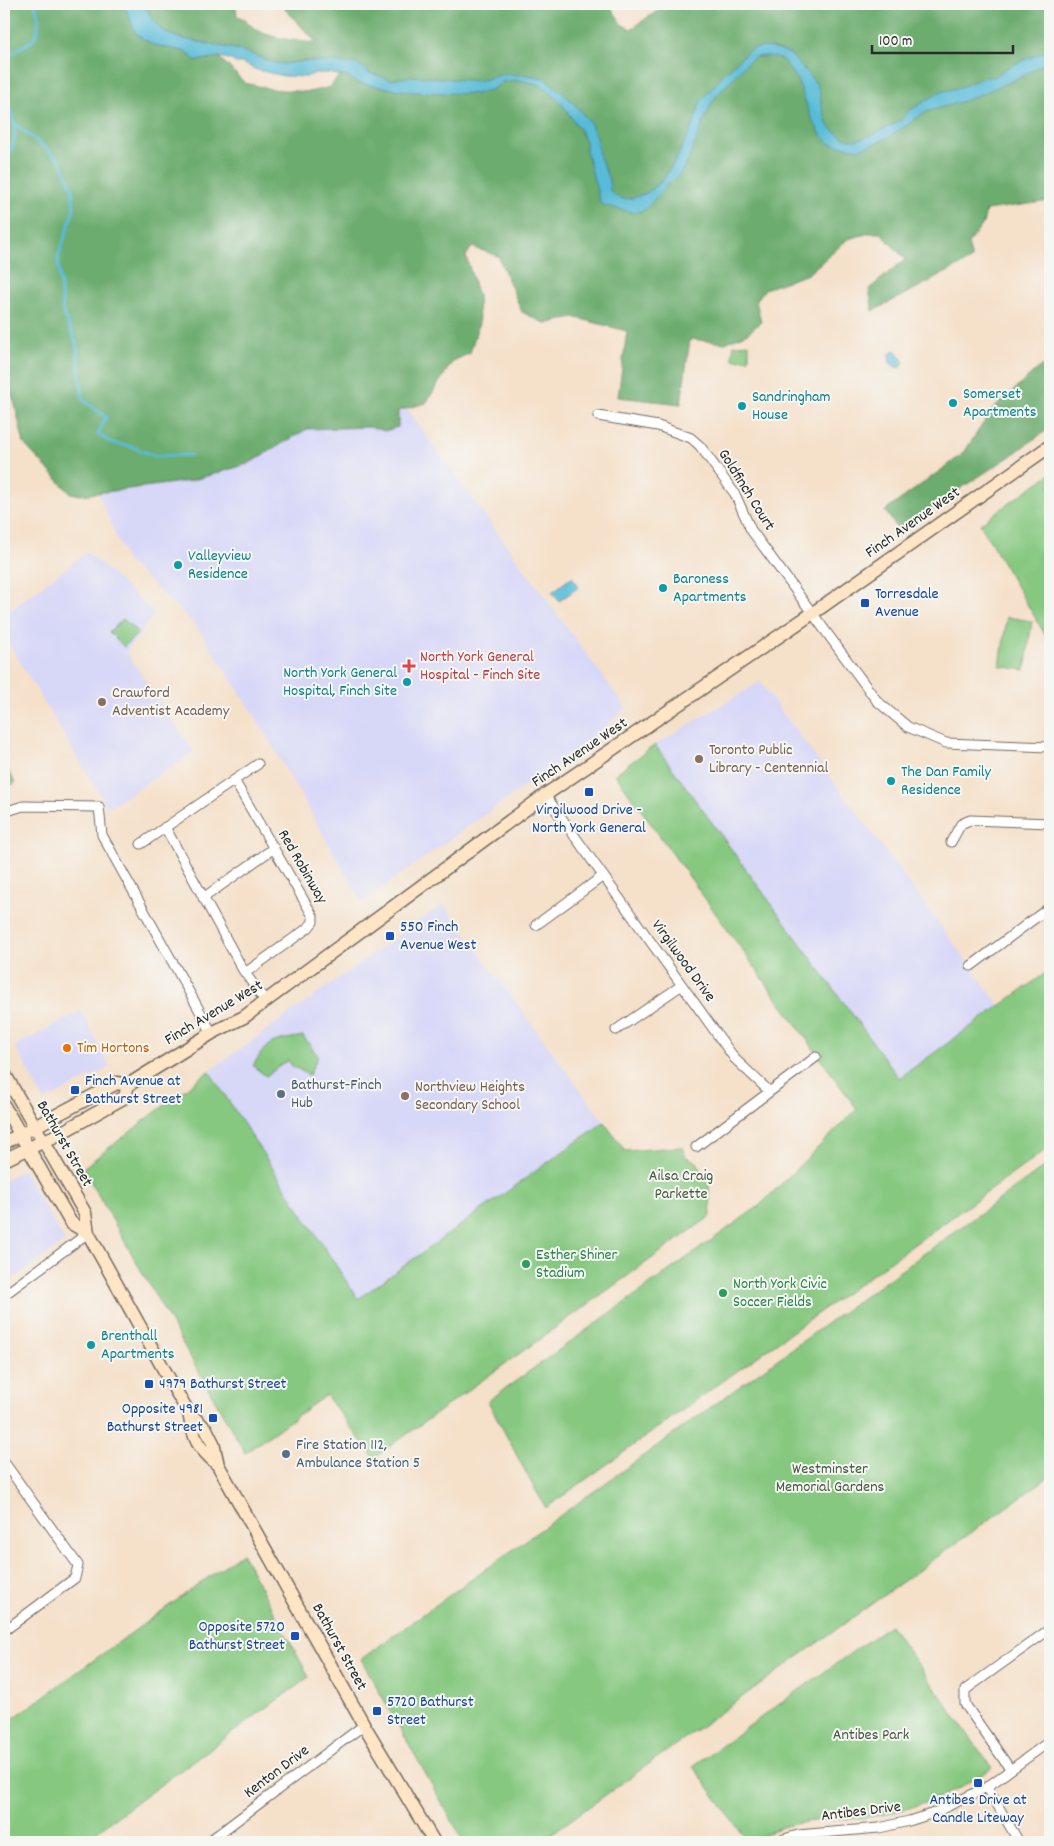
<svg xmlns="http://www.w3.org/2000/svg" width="1054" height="1846" viewBox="0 0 1054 1846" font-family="Dekko,sans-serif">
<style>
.built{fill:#d7d7f8}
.green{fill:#86c880;stroke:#587a56}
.forest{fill:#6cac6e;stroke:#4c6c4c}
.water{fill:#59bbd8;stroke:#427382}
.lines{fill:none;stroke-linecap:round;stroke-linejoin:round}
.stream{stroke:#59bbd8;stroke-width:3}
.street-casing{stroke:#726a62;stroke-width:11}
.secondary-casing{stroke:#726a62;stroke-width:15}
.street{stroke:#fff;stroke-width:9}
.secondary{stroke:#fee5c5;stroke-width:12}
.culture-dot{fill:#0f9aa8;stroke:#f6f6f2;stroke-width:2}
.transit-dot{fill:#1a4fb4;stroke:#f6f6f2;stroke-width:2}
.health-dot{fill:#e0444e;stroke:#f6f6f2;stroke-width:2}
.education-dot{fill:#8d6e63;stroke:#f6f6f2;stroke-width:2}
.food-dot{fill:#e8710a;stroke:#f6f6f2;stroke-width:2}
.service-dot{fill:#5c6f8a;stroke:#f6f6f2;stroke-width:2}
.leisure-dot{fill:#2e9e5b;stroke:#f6f6f2;stroke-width:2}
.labels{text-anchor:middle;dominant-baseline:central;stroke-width:4;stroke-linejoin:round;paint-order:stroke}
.culture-label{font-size:16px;fill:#0d838f;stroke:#f6f6f2;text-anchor:start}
.street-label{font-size:16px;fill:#2b2b2b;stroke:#f6f6f2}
.transit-label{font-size:16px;fill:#164399;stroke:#f6f6f2;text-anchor:start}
.health-label{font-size:16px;fill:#be3a42;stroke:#f6f6f2;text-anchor:start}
.education-label{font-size:16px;fill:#785e54;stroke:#f6f6f2;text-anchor:start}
.food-label{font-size:16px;fill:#c56008;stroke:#f6f6f2;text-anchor:start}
.service-label{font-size:16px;fill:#4e5e75;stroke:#f6f6f2;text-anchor:start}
.park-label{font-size:16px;fill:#465a44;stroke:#f6f6f2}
.leisure-label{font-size:16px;fill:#27864d;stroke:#f6f6f2;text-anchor:start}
</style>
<rect width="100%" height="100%" fill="#f6f6f2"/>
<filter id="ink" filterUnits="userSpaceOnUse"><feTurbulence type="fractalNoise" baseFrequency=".02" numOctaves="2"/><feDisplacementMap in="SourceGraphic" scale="10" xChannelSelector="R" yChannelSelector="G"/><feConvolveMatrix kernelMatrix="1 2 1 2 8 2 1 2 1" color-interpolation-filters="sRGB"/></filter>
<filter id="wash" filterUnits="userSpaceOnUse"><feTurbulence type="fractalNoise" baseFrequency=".0096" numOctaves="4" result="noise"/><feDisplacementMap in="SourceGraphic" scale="20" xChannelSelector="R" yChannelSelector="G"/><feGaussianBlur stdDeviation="1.12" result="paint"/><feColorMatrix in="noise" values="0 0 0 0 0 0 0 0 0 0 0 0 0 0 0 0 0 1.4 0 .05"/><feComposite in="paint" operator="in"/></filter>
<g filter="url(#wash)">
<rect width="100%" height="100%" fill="#f5e0c9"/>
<path class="built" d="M406 408 626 708 590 740 362 902 254 714 195 624 126 560 98 493 190 481 290 439 307 429 370 427 385 431 397 427V411Z
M87 552 155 613 126 652 194 752 108 808 4 636V615Z
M760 682 1000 1006 899 1078 655 745Z
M443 904 604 1122 358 1299 209 1071Z
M81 1011 110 1067 44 1101 15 1046Z
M23 1170 65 1242 4 1285V1180Z"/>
<path class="green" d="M749 344V359L736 360 732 358 734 345Z
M1050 474V643L980 524Z
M1007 617 1032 621 1025 670 1000 666Z
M123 619 138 633 124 647 109 632Z
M655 745 899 1078 1050 970V1147L546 1508 531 1482 488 1401 759 1206 857 1109 615 774Z
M7 769 15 783 4 789V771Z
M303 1036 318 1056 309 1075 292 1066 288 1060 266 1076 253 1066C269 1038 273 1042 303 1036Z
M209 1071 358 1299 604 1122 625 1151 682 1147 686 1157 697 1162 709 1184 711 1216 374 1458 326 1395 245 1453 83 1168Z
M1050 1163V1476L540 1842H464L361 1659Z
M242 1553 309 1677 82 1842H4V1725Z
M890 1625 992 1768C953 1795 909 1812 862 1818 838 1820 813 1819 790 1825 774 1828 762 1838 748 1842L693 1766Z"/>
<path class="forest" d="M4 4H124L128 12 154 45 187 52 196 61 219 57 245 83 271 89 309 92 330 87 346 68 304 61 284 64 274 63 240 50 179 38 164 32 157 25 150 16 145 4H236L237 16C248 19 249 26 259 31 270 38 303 42 317 43L280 4H609L621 24 631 29 667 4H1050V201L986 210 983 224 968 244 972 259 873 311 869 289 905 259 881 233H870L848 239 808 274 765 289 756 301 761 322 748 333 725 343 690 339 681 404 618 397 627 331 573 317 546 324 522 312 498 256 472 247 466 256 478 296 479 323 470 353 453 361 426 403 398 411V427L385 431 370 427 307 429 248 464 190 481 82 495 70 493 24 444 15 405 4 370Z
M1041 366 1049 368 1050 371V428L1009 457 898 529 885 511 963 454 992 410Z"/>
<path class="water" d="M124 4H145L150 16 157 25 164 32 179 38 240 50 274 63 284 64 304 61 358 64 369 73 392 80 411 76 479 81 504 74 527 75 545 78 572 101 591 124 597 140 599 154 609 180 610 191 615 196 624 199 633 198 647 193 661 182 676 160 692 127 701 101 723 75 747 52 752 49 761 47 771 48 790 54 816 83 820 93 821 104 828 126 844 138 856 140 870 136 900 121 909 111 940 92 958 88 985 77H994L1008 67 1050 49V60L1021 77 964 101 925 112 906 126 881 141 859 149 831 144 822 136 812 120 798 81 783 60 769 56 755 57 746 64 718 94 711 104 687 163 677 178 670 182 646 209 635 213 603 205 600 202 586 150V144L580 130 562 104 550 92 540 85 520 80 504 81 493 89 475 94 413 92 357 83 349 77 328 73H315L306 77 284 76 257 70 242 63H236L229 59 219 57 196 61 187 52 154 45 140 37 134 30Z
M894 350C898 352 903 360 904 364L901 367 897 368 890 363 889 355Z
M572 577 579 587 559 601 552 592Z"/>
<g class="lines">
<path class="stream" d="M4 66 12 53 33 40 37 32 39 20 35 4
M4 89C12 113 24 139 4 160
M15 124 60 160 72 187 74 209 58 258 63 313 76 342 83 400 106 417 98 434 111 443 130 446 155 456 191 455"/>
</g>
</g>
<g filter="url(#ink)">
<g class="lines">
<g class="street-casing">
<path id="street" d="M598 416 658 426 691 438 700 446 735 494 751 530 877 701 908 727 946 743 1050 747
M234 780 313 916V922L308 928 245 973
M545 795 735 1059 769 1091
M4 812 23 806 99 807 102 835 212 1033
M165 827 243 970 266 1002
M951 842 961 824 970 820 1050 823
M141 844 258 764
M203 898 274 848
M536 925 603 876
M971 966 1050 907
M616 1030 682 985
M696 1147 816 1057
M4 1295 88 1233
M4 1462 78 1565 75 1578 4 1631
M1010 1769 965 1704V1690L1050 1629
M987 1787 1019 1842
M208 1842 364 1725
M774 1842 798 1835 879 1828 909 1821 934 1813 987 1787 1050 1741"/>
</g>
<g class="secondary-casing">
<path id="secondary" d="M4 1073 85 1213 88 1233 177 1393 189 1413 206 1429 213 1443 218 1465 364 1725 434 1842
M4 1106 71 1223 88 1233
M4 1143 117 1083 128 1085 212 1033 244 1017 545 795 813 613 1050 446
M4 1160 57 1135 125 1097 128 1085
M189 1413C194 1441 197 1446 218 1465"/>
</g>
<use href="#street" class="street"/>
<use href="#secondary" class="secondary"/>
</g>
</g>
<g class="culture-dot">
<circle cx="953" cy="403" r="5"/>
<circle cx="742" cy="406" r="5"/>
<circle cx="178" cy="565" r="5"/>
<circle cx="663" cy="588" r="5"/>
<circle cx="407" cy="682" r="5"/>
<circle cx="891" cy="781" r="5"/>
<circle cx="91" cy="1345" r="5"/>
</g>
<g class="transit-dot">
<rect x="860" y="598" width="10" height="10" rx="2.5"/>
<rect x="584" y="787" width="10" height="10" rx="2.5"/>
<rect x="385" y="931" width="10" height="10" rx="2.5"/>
<rect x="70" y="1085" width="10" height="10" rx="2.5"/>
<rect x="144" y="1379" width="10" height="10" rx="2.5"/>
<rect x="208" y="1413" width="10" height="10" rx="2.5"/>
<rect x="290" y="1631" width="10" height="10" rx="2.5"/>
<rect x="372" y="1706" width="10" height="10" rx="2.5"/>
<rect x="973" y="1778" width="10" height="10" rx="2.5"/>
</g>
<path class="health-dot" d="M406.5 658.5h5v5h5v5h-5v5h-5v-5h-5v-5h5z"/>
<g class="education-dot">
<circle cx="102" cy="702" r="5"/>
<circle cx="699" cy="759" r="5"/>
<circle cx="405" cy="1096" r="5"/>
</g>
<circle class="food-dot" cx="67" cy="1048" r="5"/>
<g class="service-dot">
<circle cx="281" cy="1094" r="5"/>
<circle cx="286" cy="1454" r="5"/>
</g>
<g class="leisure-dot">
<circle cx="526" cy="1264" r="5"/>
<circle cx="723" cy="1293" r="5"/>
</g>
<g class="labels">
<g class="culture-label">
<text x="963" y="394">Somerset<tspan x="963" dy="18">Apartments</tspan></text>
<text x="752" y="397">Sandringham<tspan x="752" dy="18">House</tspan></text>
<text x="188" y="556">Valleyview<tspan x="188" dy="18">Residence</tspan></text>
<text x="673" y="579">Baroness<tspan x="673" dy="18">Apartments</tspan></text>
<text x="397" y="673" text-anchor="end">North York General<tspan x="397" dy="18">Hospital, Finch Site</tspan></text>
<text x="901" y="772">The Dan Family<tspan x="901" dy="18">Residence</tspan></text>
<text x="101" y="1336">Brenthall<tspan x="101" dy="18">Apartments</tspan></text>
</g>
<g class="street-label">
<text transform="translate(746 490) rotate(58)">Goldfinch Court</text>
<text transform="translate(913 523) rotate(-35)">Finch Avenue West</text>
<text transform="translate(580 753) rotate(-34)">Finch Avenue West</text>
<text transform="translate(302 867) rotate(60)">Red Robinway</text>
<text transform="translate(683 961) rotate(54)">Virgilwood Drive</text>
<text transform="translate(214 1013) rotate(-31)">Finch Avenue West</text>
<text transform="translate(64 1144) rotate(60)">Bathurst Street</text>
<text transform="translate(339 1647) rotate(61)">Bathurst Street</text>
<text transform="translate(277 1772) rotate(-37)">Kenton Drive</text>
<text transform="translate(861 1812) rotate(-7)">Antibes Drive</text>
</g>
<g class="transit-label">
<text x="875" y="594">Torresdale<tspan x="875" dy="18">Avenue</tspan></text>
<text x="589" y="810" text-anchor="middle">Virgilwood Drive -<tspan x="589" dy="18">North York General</tspan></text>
<text x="400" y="927">550 Finch<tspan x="400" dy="18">Avenue West</tspan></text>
<text x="85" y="1081">Finch Avenue at<tspan x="85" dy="18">Bathurst Street</tspan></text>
<text x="159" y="1384">4979 Bathurst Street</text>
<text x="203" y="1409" text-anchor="end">Opposite 4981<tspan x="203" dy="18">Bathurst Street</tspan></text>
<text x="285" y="1627" text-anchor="end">Opposite 5720<tspan x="285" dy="18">Bathurst Street</tspan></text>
<text x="387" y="1702">5720 Bathurst<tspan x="387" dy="18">Street</tspan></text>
<text x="978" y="1800" text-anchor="middle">Antibes Drive at<tspan x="978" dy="18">Candle Liteway</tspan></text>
</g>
<g class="health-label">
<text x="420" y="657">North York General<tspan x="420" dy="18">Hospital - Finch Site</tspan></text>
</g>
<g class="education-label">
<text x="112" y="693">Crawford<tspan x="112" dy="18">Adventist Academy</tspan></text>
<text x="709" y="750">Toronto Public<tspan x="709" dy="18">Library - Centennial</tspan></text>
<text x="415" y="1087">Northview Heights<tspan x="415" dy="18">Secondary School</tspan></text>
</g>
<g class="food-label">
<text x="77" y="1048">Tim Hortons</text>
</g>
<g class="service-label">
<text x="291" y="1085">Bathurst-Finch<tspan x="291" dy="18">Hub</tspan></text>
<text x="296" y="1445">Fire Station 112,<tspan x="296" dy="18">Ambulance Station 5</tspan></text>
</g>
<g class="park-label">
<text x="681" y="1176">Ailsa Craig<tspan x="681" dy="18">Parkette</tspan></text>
<text x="830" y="1469">Westminster<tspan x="830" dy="18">Memorial Gardens</tspan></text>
<text x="871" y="1735">Antibes Park</text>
</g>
<g class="leisure-label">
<text x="536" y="1255">Esther Shiner<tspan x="536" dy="18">Stadium</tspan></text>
<text x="733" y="1284">North York Civic<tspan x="733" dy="18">Soccer Fields</tspan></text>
</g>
</g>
<rect width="1054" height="1846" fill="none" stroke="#f6f6f2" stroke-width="20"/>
<path d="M872 45v8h141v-8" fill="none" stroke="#2b2b2b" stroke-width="2.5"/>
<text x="879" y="45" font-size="15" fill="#2b2b2b" stroke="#f6f6f2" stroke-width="4" paint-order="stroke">100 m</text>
</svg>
